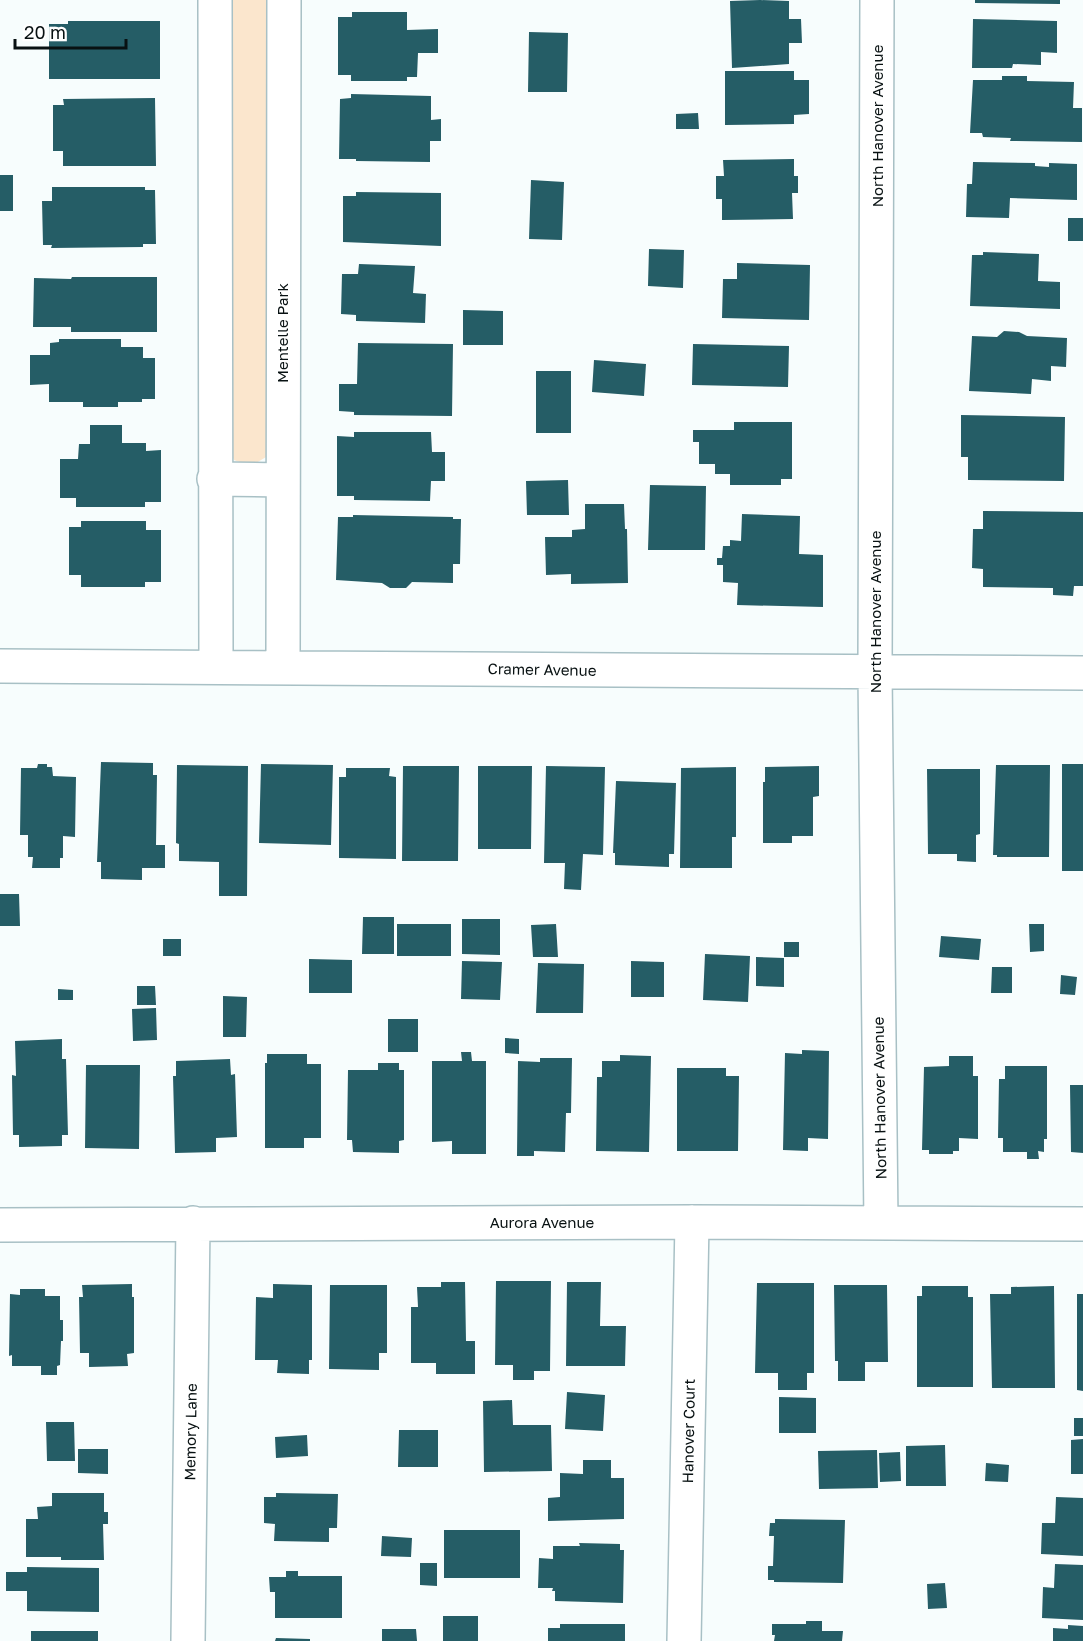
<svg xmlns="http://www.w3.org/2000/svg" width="1083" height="1641" viewBox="0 0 1083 1641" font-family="'Golos Text',sans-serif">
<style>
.green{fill:#fbe6cd}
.building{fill:#255d66}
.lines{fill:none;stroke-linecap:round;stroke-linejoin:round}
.street-casing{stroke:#a8c0c5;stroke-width:36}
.street{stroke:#fff;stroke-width:33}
.labels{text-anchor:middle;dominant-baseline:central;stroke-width:6;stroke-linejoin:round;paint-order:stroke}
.street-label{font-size:15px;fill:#081112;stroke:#fff}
</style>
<rect width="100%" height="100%" fill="#f7fdfd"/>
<path class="green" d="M230 0H271L270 438 266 457 251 466 234 460 227 446Z"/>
<path class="building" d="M760 0 789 1V19H801L802 43H789V64L732 68 730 1Z
M975 0H1060V4L975 3Z
M352 12H407V30L438 29V53H418L417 77H407V81H351V75H338V17H352Z
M973 19 1057 21V53L1041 52V65L1013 64 1012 68H972Z
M68 21H160V79H49V24H68Z
M529 32 568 33 567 92H528Z
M725 71H794V80H809V114L794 115V124L725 125Z
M1002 76H1027V81L1074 82 1073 108H1082V142L1010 141 1011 138 983 137 982 133H970L973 80H1002Z
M351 94 431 96V120L441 119V141H430V162L356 161V159H339L340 99 351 98Z
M155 98 156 166H63V151H53V105H64L63 99Z
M698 113 699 129H676V114Z
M794 159V176H798V193H792L793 219 722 220V199H716V176H724L723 160Z
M973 162 1035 163V166L1049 167V163L1077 164V200L1010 198 1009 218 966 217 967 184H972Z
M0 175H13V211H0Z
M531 180 564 182 562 240 529 239Z
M52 187H145V190H155L156 244H143V247L51 248 52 245H43L42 201H52Z
M356 192 441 193V246L343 242V196H356Z
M1068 218H1083V241H1068Z
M649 249 684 250 683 288 648 286Z
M983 252 1039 254 1038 281 1060 282V309L970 306 972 255H983Z
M737 263 810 265 809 320 722 318 723 279H737Z
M359 264 415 266 413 293 426 294 425 323 356 321V315L341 314 342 274H358Z
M72 277H157V332H71V327H33L34 278 71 279Z
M463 310 503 311V345H463Z
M1004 331 1019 332 1027 336 1067 338 1066 367 1051 366V381L1032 379 1031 394 969 391 972 336 997 337Z
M59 339H121V347H143V358H155V399H142V402H118V407H83V402H49V384L30 385V355H50V343L59 342Z
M358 343 453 344 452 416 354 415V412L339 411V384H357Z
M693 344 789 346 788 387 692 385Z
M594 360 646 364 644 396 592 392Z
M536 371H571V433H536Z
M961 415 1065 417 1064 481 968 480V457H961Z
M734 422H792V479H781V485H730V474H715V464H699V442H693V430H734Z
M90 425H122V443H146V451L161 450V502H145V507H76V498H60V459H78L79 444H90Z
M354 432H431L432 452H445V481H431L430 501 354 500V496H337V436L354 437Z
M568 480 569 515H527L526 481Z
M650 485 706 486 705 550H648Z
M585 504H624L625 529H627L628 583 571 584V574L546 575 545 537H572V530L585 529Z
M983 511 1083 512V586H1074L1073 596 1053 595V588L983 587V569L972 568 973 529H983Z
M742 514 800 516 799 554 823 555V607L737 605 738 583 723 582V565H717V558H722L723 546H730V540L741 541Z
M353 515 453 517V519H461L460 564H453V583L412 582 406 588H390L382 583 336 580 338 517H353Z
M81 521H146V530H161V582H145V587H81V575H69V527H81Z
M101 762 153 763V775H157L156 845H165V868H142V880L101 879V862H97Z
M38 764H47V767H52L53 776 76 777 75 837 63 836V858H60V868H32L33 857H28V835H20L21 768H37Z
M261 764 333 765 331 845 259 843Z
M1062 764H1083V871H1062Z
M177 765 248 766 247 896H219V862L179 861V844L176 843Z
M996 765H1050L1049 857H997V855H993Z
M403 766H459L458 861H402Z
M478 766H532L531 849H478Z
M546 766 605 767 603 855 583 854 581 890 564 889 565 863H544Z
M819 766V796L813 797V836H792V843H763V782H765V767Z
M736 767V837H732V868H680L681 768Z
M346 768H390L389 776 396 777V859L339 858V777H346Z
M927 769H980V834L976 835V862L957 861V854H928Z
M616 781 676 783 674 854H669V867L615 865V853H613Z
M0 894H19L20 926H0Z
M363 917H394V954H362Z
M462 919H500V955L462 954Z
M397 924H451V956H397Z
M556 924 558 957H533L531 925Z
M1029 924H1044V951L1030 952Z
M941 936 981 939 979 960 939 957Z
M163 939H181V956H163Z
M784 942H799V957H784Z
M705 954 750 956 748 1002 703 1000Z
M756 957 784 958V987L756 986Z
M309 959 352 960V993H309Z
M462 961 502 962 500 1000 461 999Z
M631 961 664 962V997H631Z
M538 963 584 964 583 1013H536Z
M992 967H1012V993H991Z
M1061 975 1077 977 1075 995 1060 994Z
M137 986H155L156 1005H137Z
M58 989 73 990V1000H58Z
M223 996 247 997 246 1037H223Z
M156 1008 157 1040 133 1041 132 1009Z
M388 1019H418V1052H388Z
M505 1038 519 1039V1054L505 1053Z
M62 1039V1059H66L68 1135H62V1146L19 1147V1135H13L12 1075 16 1076 15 1041Z
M802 1050 829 1051 828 1139 808 1138V1151L783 1150 785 1053 802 1054Z
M461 1052H471L472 1061H486V1154H452V1141L432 1142V1061H462Z
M267 1054H307V1064H321V1138H304V1148H265V1063H267Z
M620 1055 651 1056 649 1152 596 1151 597 1077H602V1061H620Z
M949 1056H973V1076H978V1139L959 1138V1151H953V1154H929V1150H922L924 1067 949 1066Z
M540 1058H572L571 1113H566L565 1152 534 1151V1156H517L518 1061 540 1062Z
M230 1059 231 1075 235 1074 237 1137 216 1138V1152L175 1153 173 1076H176V1061Z
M378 1063H399V1070H404V1140L399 1141V1153L353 1152 352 1140H347L348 1070H378Z
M86 1065H140L139 1149 85 1148Z
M1005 1066H1047V1139H1044V1152L1038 1151 1039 1159H1027V1152H1003V1138H998L999 1079H1005Z
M677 1068H726V1076H739L738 1151H677Z
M1070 1085H1083V1153L1071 1152Z
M496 1281H551L550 1371H534V1380H513V1365H495Z
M441 1282H465L466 1341H475V1374H436V1363H411V1307H418L417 1287H441Z
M567 1282H601L600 1326H626L625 1366H566Z
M757 1283H814V1373H807V1390H778V1373H755Z
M132 1284V1297H134V1353L127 1354 128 1366 89 1367V1353H80L79 1297H83L82 1285Z
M273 1284 312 1285V1360H309V1374L277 1373 278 1360H255L256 1297 273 1298Z
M330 1285H387V1353H379V1370L329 1369Z
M834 1285H887L888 1362H865V1381H838V1361H835Z
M922 1286H968V1297H973V1387H917V1296H922Z
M1054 1286 1055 1388H992L990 1294H1011V1287Z
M20 1289H45V1296H60V1320H63V1341H61L60 1365 57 1366V1375H41V1366H12V1355L9 1356 10 1294 20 1295Z
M1077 1294H1083V1391L1077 1390Z
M567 1392 605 1395 603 1431 565 1429Z
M779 1397 816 1398V1433H779Z
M512 1400 513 1425H551L552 1471 484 1472 483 1401Z
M1074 1418H1083V1436H1074Z
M46 1422H74L75 1461H47Z
M399 1430H438V1467H398Z
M307 1435 308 1456 276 1458 275 1437Z
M1083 1439V1474H1071V1440Z
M945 1445 946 1486H906V1446Z
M78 1449H108V1474L78 1473Z
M877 1450 878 1488 819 1489 818 1451Z
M900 1452 901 1481 880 1482 879 1453Z
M583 1460H611V1478H624V1519L548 1521V1498L560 1497V1473L583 1474Z
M986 1463 1009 1465 1008 1482 985 1481Z
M52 1493H104V1512H108V1524H103L104 1560H61V1557H26V1519H38L37 1507 52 1506Z
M276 1493 338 1494 337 1528H329V1542L274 1541 275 1524 264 1523V1497H276Z
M1056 1497 1083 1498V1556L1041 1554 1042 1523H1055Z
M775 1519 845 1520 843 1583 774 1582V1580H768V1566H773L774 1536H769L770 1523H775Z
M444 1530H520V1578H444Z
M382 1536 412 1538 411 1557 381 1556Z
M579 1543 620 1544V1550H624L623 1603 555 1601V1591H552L553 1588H538L539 1558 553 1559V1546H580Z
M420 1563H437V1586L420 1585Z
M1055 1564 1083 1565V1620L1042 1618 1043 1587 1054 1588Z
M27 1567 99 1568V1612L27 1611V1591H6V1572H27Z
M286 1571H298V1576H342V1618H275V1592H270L269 1577H286Z
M945 1583 947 1608 928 1609 927 1584Z
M443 1616H478V1641H443Z
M806 1621H822V1631H843L842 1641H774L775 1635H772V1624H806Z
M560 1624H625V1641H548V1628H560Z
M1068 1625 1083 1626V1641H1053V1628L1068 1629Z
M382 1629H416L417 1641H382Z
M31 1631H98V1641H31Z
M276 1638 310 1639V1641H275Z"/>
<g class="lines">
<g class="street-casing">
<path id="street" d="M215 0 216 666
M877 0 875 673 881 1223
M214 479 282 480
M0 666 1083 673
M283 667 284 0
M0 1225 692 1222 1083 1224
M188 1641 193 1223
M684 1641 692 1222"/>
</g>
<use href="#street" class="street"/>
</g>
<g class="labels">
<g class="street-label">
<text transform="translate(877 126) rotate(-90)">North Hanover Avenue</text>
<text transform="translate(282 333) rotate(-90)">Mentelle Park</text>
<text transform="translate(875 612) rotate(-90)">North Hanover Avenue</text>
<text transform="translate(542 669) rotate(1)">Cramer Avenue</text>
<text transform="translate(879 1098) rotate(-91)">North Hanover Avenue</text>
<text x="542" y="1222">Aurora Avenue</text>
<text transform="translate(688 1431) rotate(-89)">Hanover Court</text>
<text transform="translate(190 1432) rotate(-89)">Memory Lane</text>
</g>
</g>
<path d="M15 39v9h111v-9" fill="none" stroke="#081112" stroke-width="3"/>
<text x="24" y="39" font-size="18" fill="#081112" stroke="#ffffff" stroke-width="4.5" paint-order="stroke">20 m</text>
</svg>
